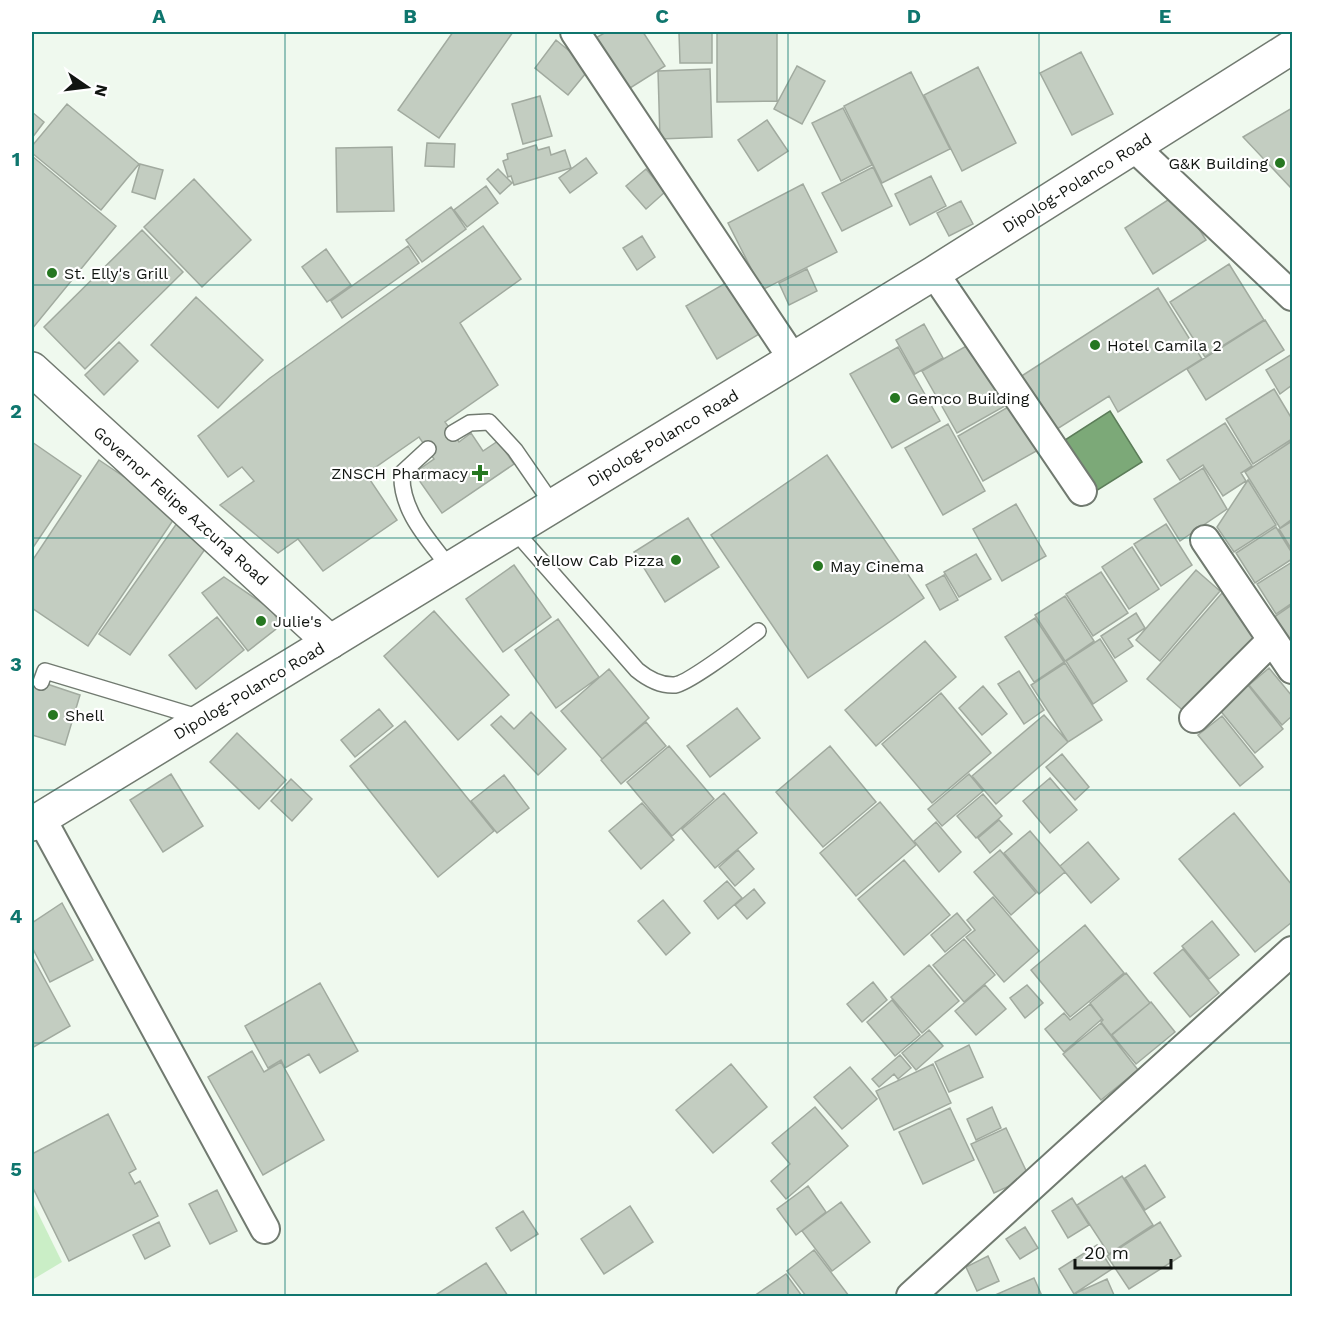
<svg xmlns="http://www.w3.org/2000/svg" width="1324" height="1328" viewBox="0 0 1324 1328" font-family="'Work Sans',sans-serif">
<style>
.green{fill:#caeec6}
.water{fill:#7ca978;stroke:#5c7d59;stroke-width:1.5}
.building{fill:#c3cdc1;stroke:#a1aa9f;stroke-width:1.5}
.lines{fill:none;stroke-linecap:round;stroke-linejoin:round}
.service-casing{stroke:#717a70;stroke-width:18}
.minor-casing{stroke:#717a70;stroke-width:32}
.tertiary-casing{stroke:#717a70;stroke-width:36}
.trunk-casing{stroke:#717a70;stroke-width:36}
.service{stroke:#fff;stroke-width:15}
.minor{stroke:#fff;stroke-width:28}
.tertiary{stroke:#fff;stroke-width:33}
.trunk{stroke:#fff;stroke-width:33}
.grid{fill:none;stroke:#0f766e;stroke-width:1.5;stroke-opacity:0.55}
.poi-dot{fill:#267721;stroke:#fff;stroke-width:2}
.labels{text-anchor:middle;dominant-baseline:central;stroke-width:4.5;stroke-linejoin:round;paint-order:stroke}
.poi-label{font-size:16px;fill:#111511;stroke:#fff;text-anchor:start}
.street-label{font-size:16px;fill:#111511;stroke:#fff}
.neatline{fill:none;stroke:#0f766e;stroke-width:2}
.grid-label{font-size:20px;text-anchor:middle;font-weight:bold;fill:#0f766e}
</style>
<rect width="100%" height="100%" fill="#eff9ee"/>
<path class="green" d="M32 1201 62 1262 32 1280Z"/>
<path class="water" d="M1110 411 1142 462 1096 491 1065 440Z"/>
<path class="building" d="M453 32H513L439 138 398 110Z
M606 32H643L665 66 627 90 594 39Z
M712 32V63H680L679 33Z
M717 32H777V101L717 102Z
M556 40 590 68 568 95 535 68Z
M1081 52 1113 114 1072 135 1040 73Z
M797 66 825 81 802 124 774 109Z
M978 67 1016 143 962 171 924 95Z
M710 69 712 137 660 139 658 71Z
M911 72 950 149 882 183 844 106Z
M540 96 552 136 523 144 512 104Z
M67 104 139 164 101 210 32 153V146Z
M843 108 872 165 841 181 812 123Z
M1292 108V189L1243 137Z
M32 112 44 122 32 138Z
M767 120 788 151 758 171 738 140Z
M427 143 455 144 454 167 425 166Z
M536 145 538 150 549 147 551 155 565 150 571 168 514 185 511 176 508 177 503 161 508 159 507 154Z
M392 147 394 211 337 212 336 148Z
M32 156 116 226 32 329Z
M586 158 597 173 570 193 559 178Z
M140 164 163 170 155 199 132 192Z
M873 167 892 206 842 231 822 193Z
M498 169 512 183 500 194 487 179Z
M646 169 665 192 646 209 626 186Z
M931 176 946 206 910 225 895 194Z
M194 179 251 240 202 287 144 227Z
M803 184 837 252 762 290 728 223Z
M486 186 498 203 467 227 454 210Z
M1177 194 1206 240 1153 274 1125 228Z
M961 201 973 224 949 236 937 213Z
M451 207 466 229 422 262 406 240Z
M483 226 521 279 460 323 498 385 445 422 459 442 471 433 483 451 498 441 514 464 442 513 414 473 434 459 419 437 366 474 397 520 323 571 298 539 278 553 220 505 254 481 242 467 228 477 198 436 270 378Z
M142 230 183 272 85 369 44 327Z
M642 236 655 257 637 270 623 248Z
M408 246 419 263 342 318 331 301Z
M326 249 351 285 327 302 302 267Z
M1229 264 1264 320 1205 357 1170 302Z
M807 269 817 291 789 305 779 283Z
M736 277 766 330 717 359 686 306Z
M1158 288 1202 359 1118 412 1109 396 1054 431 1020 377Z
M196 297 263 360 218 408 151 345Z
M1265 320 1284 350 1206 400 1187 369Z
M924 324 943 358 915 374 896 340Z
M977 340 1012 402 957 433 922 371Z
M119 342 138 361 104 395 85 375Z
M898 347 940 421 892 448 850 374Z
M1292 354V385L1280 394 1266 370Z
M1274 389 1292 419V439L1253 464 1226 419Z
M1015 403 1040 449 983 481 958 436Z
M1225 423 1252 466 1241 473 1246 481 1223 496 1203 465 1180 480 1167 460Z
M948 424 985 491 943 515 905 448Z
M1292 441V519L1280 528 1245 472Z
M32 442 81 476 32 549Z
M827 455 924 598 808 678 711 535Z
M99 460 178 513 88 646 32 608V561Z
M1203 468 1227 509 1180 541 1154 499Z
M1248 480 1276 525 1234 552 1217 527Z
M1016 504 1046 556 1002 581 973 529Z
M688 518 719 567 665 602 634 552Z
M1292 521V550L1279 529Z
M177 523 208 545 130 655 99 634Z
M1166 524 1192 565 1161 586 1134 544Z
M1276 527 1292 553V559L1255 583 1236 553Z
M1132 547 1159 589 1129 609 1102 567Z
M976 554 991 579 959 597 944 572Z
M1292 562V603L1276 614 1257 584Z
M514 565 551 617 503 652 466 599Z
M1196 570 1220 591 1160 661 1136 640Z
M1101 572 1128 613 1093 636 1066 594Z
M944 575 958 600 940 610 926 585Z
M224 577 272 610 278 621 276 629 248 651 202 593Z
M1222 593 1262 628 1187 714 1147 679Z
M1065 596 1094 641 1065 661 1035 615Z
M1292 605V648L1273 618Z
M434 611 509 695 458 740 384 656Z
M1136 613 1145 628 1128 639 1133 646 1115 658 1101 636Z
M217 617 244 650 196 689 169 655Z
M1035 618 1064 662 1034 682 1005 637Z
M558 619 599 677 556 708 515 650Z
M1100 639 1127 681 1093 704 1066 661Z
M925 641 956 677 876 746 845 710Z
M1065 663 1102 720 1068 742 1031 685Z
M1269 668 1292 696V716L1282 725 1249 685Z
M609 669 649 718 602 759 561 711Z
M1019 671 1044 710 1024 724 998 684Z
M32 679 80 695 65 745 32 735Z
M1248 685 1283 729 1255 753 1219 709Z
M983 686 1007 714 982 735 959 708Z
M941 693 991 753 932 803 882 744Z
M737 708 760 738 710 777 687 746Z
M379 709 393 726 355 757 341 740Z
M531 712 566 749 538 775 491 725 501 716 514 729Z
M1044 715 1068 742 996 804 972 776Z
M1222 716 1263 767 1240 786 1198 735Z
M405 721 494 831 438 877 350 766Z
M646 722 666 746 621 784 601 760Z
M237 733 286 780 259 809 210 762Z
M669 746 714 799 672 836 627 782Z
M830 746 876 802 823 847 776 792Z
M1062 754 1089 787 1075 800 1046 767Z
M171 774 203 826 163 852 130 800Z
M969 774 983 791 942 826 928 809Z
M504 775 529 808 497 833 471 801Z
M1050 778 1077 810 1050 833 1023 801Z
M291 779 312 799 292 821 271 801Z
M724 793 757 833 715 868 682 829Z
M983 794 1002 816 976 838 957 816Z
M880 802 916 845 856 896 820 853Z
M642 803 674 840 641 869 609 831Z
M1234 813 1292 885V922L1255 952 1179 859Z
M999 820 1012 834 990 853 978 838Z
M936 822 961 852 939 872 914 841Z
M1030 831 1065 872 1039 894 1004 853Z
M1088 842 1119 879 1091 903 1060 866Z
M738 850 754 869 735 886 719 867Z
M1000 850 1036 893 1011 915 974 872Z
M904 860 950 915 904 955 858 899Z
M727 881 742 898 718 919 704 901Z
M754 889 765 903 747 919 735 905Z
M993 897 1039 951 1004 982 966 937 975 930 967 920Z
M663 900 690 933 666 955 638 921Z
M62 903 93 960 50 982 32 947V923Z
M957 913 971 930 945 952 931 935Z
M1212 921 1239 955 1209 979 1182 946Z
M1085 925 1124 973 1070 1017 1031 970Z
M964 939 995 975 964 1002 933 965Z
M1183 949 1219 993 1190 1017 1154 973Z
M32 956 70 1026 32 1048Z
M929 965 959 1001 922 1033 891 997Z
M1126 973 1150 1003 1111 1035 1101 1022 1103 1020 1090 1003Z
M873 982 887 1000 862 1022 847 1004Z
M320 983 358 1051 320 1073 309 1054 285 1068 281 1060 268 1068 245 1026Z
M985 985 1006 1009 976 1035 955 1011Z
M1027 985 1043 1003 1025 1018 1010 998Z
M892 1000 920 1035 895 1056 867 1022Z
M1151 1002 1175 1032 1136 1064 1112 1035Z
M1090 1004 1102 1019 1064 1052 1045 1029 1064 1013 1070 1020Z
M1101 1023 1138 1070 1101 1100 1063 1054Z
M929 1030 943 1046 916 1070 902 1053Z
M969 1045 983 1077 949 1092 935 1062Z
M252 1051 264 1072 281 1062 324 1140 263 1175 208 1077Z
M900 1055 911 1068 898 1079 894 1074 879 1087 872 1079Z
M731 1064 767 1107 713 1153 676 1110Z
M933 1064 951 1103 894 1130 876 1091Z
M850 1067 877 1099 842 1129 814 1097Z
M815 1107 848 1146 786 1199 771 1181 790 1164 772 1143Z
M992 1107 1001 1128 976 1140 967 1119Z
M950 1108 974 1160 923 1184 899 1132Z
M108 1114 136 1169 129 1173 135 1184 140 1181 158 1216 69 1261 32 1186V1154Z
M1006 1128 1029 1177 994 1193 971 1144Z
M1145 1165 1165 1197 1145 1210 1125 1178Z
M1122 1176 1153 1225 1109 1254 1077 1205Z
M808 1186 826 1212 796 1235 777 1209Z
M217 1190 237 1231 210 1244 189 1204Z
M1072 1198 1089 1225 1068 1238 1052 1211Z
M841 1202 870 1242 832 1271 802 1231Z
M630 1206 653 1242 604 1274 581 1239Z
M523 1211 538 1234 511 1251 496 1228Z
M159 1222 170 1246 145 1259 133 1235Z
M1160 1222 1181 1256 1129 1289 1107 1256Z
M1025 1227 1038 1248 1020 1259 1006 1239Z
M1097 1245 1112 1269 1074 1294 1059 1269Z
M814 1250 849 1296H806L787 1271Z
M988 1256 999 1281 977 1291 966 1267Z
M486 1263 508 1296H434Z
M786 1274 802 1296H754Z
M1034 1278 1042 1296H993Z
M1107 1279 1114 1295 1077 1296 1076 1293Z"/>
<g class="lines">
<g class="service-casing">
<path id="service" d="M453 433 470 423 489 422 515 450 553 505
M428 449 402 473C400 511 429 540 450 568
M514 530 637 670C648 679 660 686 675 685 689 683 743 642 758 631
M41 682 45 671 201 718"/>
</g>
<g class="minor-casing">
<path id="minor" d="M575 32 793 359
M1134 147 1292 296
M934 273 1082 491
M1205 540 1292 669
M1194 718 1272 640
M41 818 265 1229
M911 1296 1069 1152 1292 951"/>
</g>
<g class="tertiary-casing">
<path id="tertiary" d="M32 369 330 642"/>
</g>
<g class="trunk-casing">
<path id="trunk" d="M32 824 934 273 1292 47"/>
</g>
<use href="#service" class="service"/>
<use href="#minor" class="minor"/>
<use href="#tertiary" class="tertiary"/>
<use href="#trunk" class="trunk"/>
</g>
<path class="grid" d="M285 32V1296M536 32V1296M788 32V1296M1039 32V1296M32 285H1292M32 538H1292M32 790H1292M32 1043H1292"/>
<g class="poi-dot">
<circle cx="1280" cy="163" r="6"/>
<circle cx="52" cy="273" r="6"/>
<circle cx="1095" cy="345" r="6"/>
<circle cx="895" cy="398" r="6"/>
<path d="M477 464h6v6h6v6h-6v6h-6v-6h-6v-6h6z"/>
<circle cx="676" cy="560" r="6"/>
<circle cx="818" cy="566" r="6"/>
<circle cx="261" cy="621" r="6"/>
<circle cx="53" cy="715" r="6"/>
</g>
<g class="labels">
<g class="poi-label">
<text x="1268" y="163" text-anchor="end">G&amp;K Building</text>
<text x="64" y="273">St. Elly's Grill</text>
<text x="1107" y="345">Hotel Camila 2</text>
<text x="907" y="398">Gemco Building</text>
<text x="468" y="473" text-anchor="end">ZNSCH Pharmacy</text>
<text x="664" y="560" text-anchor="end">Yellow Cab Pizza</text>
<text x="830" y="566">May Cinema</text>
<text x="273" y="621">Julie's</text>
<text x="65" y="715">Shell</text>
</g>
<g class="street-label">
<text transform="translate(1077 183) rotate(-32)">Dipolog-Polanco Road</text>
<text transform="translate(663 438) rotate(-31)">Dipolog-Polanco Road</text>
<text transform="translate(181 506) rotate(42)">Governor Felipe Azcuna Road</text>
<text transform="translate(249 691) rotate(-31)">Dipolog-Polanco Road</text>
</g>
</g>
<rect width="1324" height="1328" fill="none" stroke="#ffffff" stroke-width="66"/>
<g transform="translate(87 87) rotate(104)" stroke="#ffffff" stroke-width="4.5" paint-order="stroke">
<path d="M0-4.5L10 22L0 15L-10 22Z" fill="#111511"/>
<text y="-9" font-size="16" font-weight="bold" text-anchor="middle" fill="#111511">N</text>
</g>
<path d="M1075 1259v9h96v-9" fill="none" stroke="#111511" stroke-width="3"/>
<text x="1084" y="1259" font-size="18" fill="#111511" stroke="#ffffff" stroke-width="4.5" paint-order="stroke">20 m</text>
<rect x="33" y="33" width="1258" height="1262" class="neatline"/>
<g class="grid-label">
<text x="159" y="23">A</text>
<text x="410" y="23">B</text>
<text x="662" y="23">C</text>
<text x="914" y="23">D</text>
<text x="1165" y="23">E</text>
<text x="16" y="166">1</text>
<text x="16" y="418">2</text>
<text x="16" y="671">3</text>
<text x="16" y="923">4</text>
<text x="16" y="1176">5</text>
</g>
</svg>
